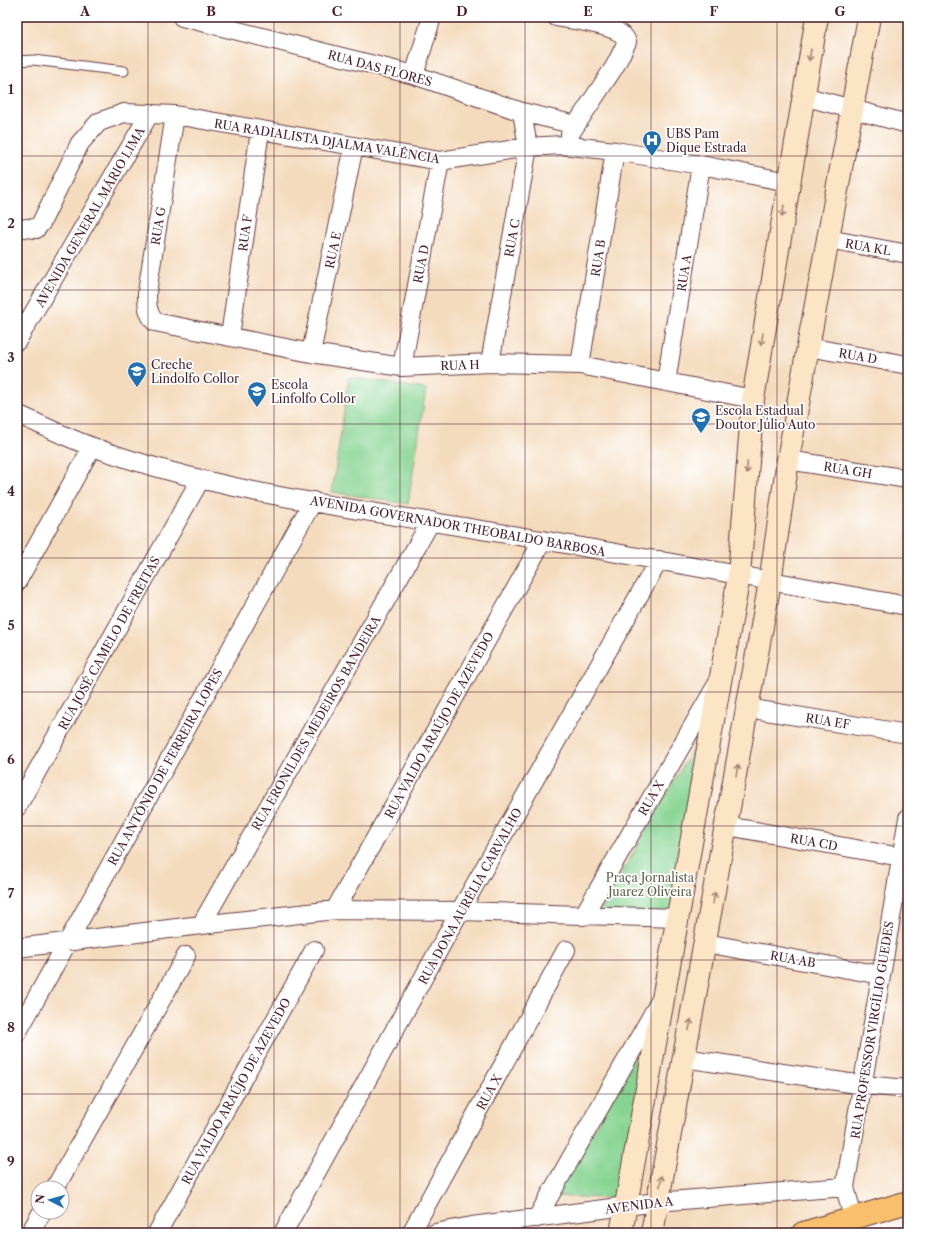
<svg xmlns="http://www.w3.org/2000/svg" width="925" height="1250" viewBox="0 0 925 1250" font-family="'Libre Caslon Text',serif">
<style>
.green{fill:#87d492;stroke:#687a5e}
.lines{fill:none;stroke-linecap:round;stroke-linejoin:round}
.lane-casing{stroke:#643b41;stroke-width:11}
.street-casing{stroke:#643b41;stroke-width:20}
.secondary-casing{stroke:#643b41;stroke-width:24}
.primary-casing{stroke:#643b41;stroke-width:24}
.lane{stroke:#fff;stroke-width:9}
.street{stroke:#fff;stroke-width:18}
.secondary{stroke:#fce5c4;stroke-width:22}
.primary{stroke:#f8bf6c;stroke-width:22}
.oneway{stroke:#a38278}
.grid{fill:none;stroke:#4a1f2b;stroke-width:1;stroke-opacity:0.55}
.labels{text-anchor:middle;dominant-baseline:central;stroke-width:3.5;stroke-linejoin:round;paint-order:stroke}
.street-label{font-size:12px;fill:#4a1f2b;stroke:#fff}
.poi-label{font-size:12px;fill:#4a1f2b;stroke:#fff;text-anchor:start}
.park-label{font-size:12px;fill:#5f5e4f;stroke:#fff}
.neatline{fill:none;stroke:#4a1f2b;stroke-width:1.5}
.grid-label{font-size:13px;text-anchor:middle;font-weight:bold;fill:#4a1f2b}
</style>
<rect width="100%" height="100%" fill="#fff"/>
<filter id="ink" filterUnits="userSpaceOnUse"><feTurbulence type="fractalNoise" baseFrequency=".025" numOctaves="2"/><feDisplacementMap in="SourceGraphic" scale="8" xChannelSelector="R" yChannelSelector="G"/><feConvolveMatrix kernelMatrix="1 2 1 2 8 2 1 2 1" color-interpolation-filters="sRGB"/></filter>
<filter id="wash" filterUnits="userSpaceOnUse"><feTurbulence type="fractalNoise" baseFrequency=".012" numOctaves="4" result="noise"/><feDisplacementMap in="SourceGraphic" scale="16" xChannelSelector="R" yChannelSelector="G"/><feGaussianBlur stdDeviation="0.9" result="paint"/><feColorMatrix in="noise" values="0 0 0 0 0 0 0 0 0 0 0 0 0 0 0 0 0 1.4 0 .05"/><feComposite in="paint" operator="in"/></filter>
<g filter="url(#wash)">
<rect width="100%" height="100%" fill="#f4dbbd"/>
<path class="green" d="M349 377 426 389 408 504 332 492Z
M713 713 675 917 599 913Z
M656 1020 623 1199 556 1196Z"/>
</g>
<g filter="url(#ink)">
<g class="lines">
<g class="lane-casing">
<path id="lane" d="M17 61 33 60 124 71"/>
</g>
<g class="street-casing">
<path id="street" d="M182 17 414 75 522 112 576 125
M556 17C571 20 623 25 627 42L615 66 570 134
M414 75 432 17
M803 96 908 124
M175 115 147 292C147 304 147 313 155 322L311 353 402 367 490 363 580 365 753 399
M26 228 36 229 41 223 80 143 99 122 124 113 175 115 440 161 528 147 562 145 615 151 701 165 788 182
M828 239 908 254
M230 336 260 131
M17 341 150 113
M808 347 908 365
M311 353 354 146
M490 363 528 147 522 112
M580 365 615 151
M402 367 440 161
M666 382 701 165
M17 414C42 425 67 438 93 447 225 495 368 510 506 534 640 556 774 582 908 606
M788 460 908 479
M17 582 92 447
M747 708 908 734
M17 807 200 480
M727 826 901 857
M335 910 543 540
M583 916 716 686
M201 925 431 521
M705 943 881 975
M17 948 201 925 335 910 460 911 677 918
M17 1033 313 501
M684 1058 863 1085 908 1089
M55 1188 186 956
M537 1218 660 1001
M853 1218 845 1187 908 818
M30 1233 42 1212
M157 1233 314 950
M283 1233 460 911 659 560
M411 1233 566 950
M435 1233 472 1226 657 1202 845 1187"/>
</g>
<g class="secondary-casing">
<path id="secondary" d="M621 1233 739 576 753 399 817 17
M652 1233 770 582 788 460 808 347 869 17"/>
</g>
<g class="primary-casing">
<path id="primary" d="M803 1233 908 1202"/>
</g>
<use href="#lane" class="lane"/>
<use href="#street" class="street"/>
<use href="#secondary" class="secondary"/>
<use href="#primary" class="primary"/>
</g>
<defs><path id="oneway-shaft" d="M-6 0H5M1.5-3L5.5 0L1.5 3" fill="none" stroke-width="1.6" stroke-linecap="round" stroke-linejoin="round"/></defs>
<g class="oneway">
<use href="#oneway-shaft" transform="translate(810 55) rotate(100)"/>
<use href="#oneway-shaft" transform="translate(783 211) rotate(99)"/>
<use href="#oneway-shaft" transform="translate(762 339) rotate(99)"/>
<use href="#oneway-shaft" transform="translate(747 468) rotate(94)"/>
<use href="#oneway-shaft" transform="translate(737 770) rotate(-80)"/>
<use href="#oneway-shaft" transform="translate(714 898) rotate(-80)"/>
<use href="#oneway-shaft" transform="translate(690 1025) rotate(-79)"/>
<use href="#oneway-shaft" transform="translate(661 1181) rotate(-80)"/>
</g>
</g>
<path class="grid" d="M148 17V1233M274 17V1233M400 17V1233M525 17V1233M651 17V1233M777 17V1233M17 156H908M17 290H908M17 424H908M17 558H908M17 692H908M17 826H908M17 960H908M17 1094H908"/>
<defs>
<g id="hospital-pin" transform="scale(1)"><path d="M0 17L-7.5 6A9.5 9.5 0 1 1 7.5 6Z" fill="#1f6fb2" stroke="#fff"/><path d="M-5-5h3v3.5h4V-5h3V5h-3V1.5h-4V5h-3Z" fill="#fff"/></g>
<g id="school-pin" transform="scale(1)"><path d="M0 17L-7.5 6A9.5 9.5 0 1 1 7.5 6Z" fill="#1f6fb2" stroke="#fff"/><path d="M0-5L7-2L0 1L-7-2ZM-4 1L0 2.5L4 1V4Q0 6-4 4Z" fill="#fff"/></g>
</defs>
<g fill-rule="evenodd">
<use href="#hospital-pin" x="652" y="140"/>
<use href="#school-pin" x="137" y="371"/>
<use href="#school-pin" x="257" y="391"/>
<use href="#school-pin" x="701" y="417"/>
</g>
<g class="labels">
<g class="street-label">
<text transform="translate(380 68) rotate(15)">RUA DAS FLORES</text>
<text transform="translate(327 141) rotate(9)">RUA RADIALISTA DJALMA VALÊNCIA</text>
<text transform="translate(90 217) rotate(-60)">AVENIDA GENERAL MÁRIO LIMA</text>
<text transform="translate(158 226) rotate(-81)">RUA G</text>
<text transform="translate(245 233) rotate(-82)">RUA F</text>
<text transform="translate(512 238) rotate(-80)">RUA C</text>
<text transform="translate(868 247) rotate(10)">RUA KL</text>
<text transform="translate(333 250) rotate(-78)">RUA E</text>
<text transform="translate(598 258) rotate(-81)">RUA B</text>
<text transform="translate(421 264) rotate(-79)">RUA D</text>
<text transform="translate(684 273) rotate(-81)">RUA A</text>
<text transform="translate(858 356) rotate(10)">RUA D</text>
<text transform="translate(460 365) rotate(-2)">RUA H</text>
<text transform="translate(848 470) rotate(9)">RUA GH</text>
<text transform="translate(458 526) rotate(10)">AVENIDA GOVERNADOR THEOBALDO BARBOSA</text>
<text transform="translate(109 643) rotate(-61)">RUA JOSÉ CAMELO DE FREITAS</text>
<text transform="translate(828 721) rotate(9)">RUA EF</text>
<text transform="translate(316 723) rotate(-60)">RUA ERONILDES MEDEIROS BANDEIRA</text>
<text transform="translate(439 725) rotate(-61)">RUA VALDO ARAÚJO DE AZEVEDO</text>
<text transform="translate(165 767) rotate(-61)">RUA ANTÔNIO DE FERREIRA LOPES</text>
<text transform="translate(651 798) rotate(-60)">RUA X</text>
<text transform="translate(814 842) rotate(10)">RUA CD</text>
<text transform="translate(470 896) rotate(-61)">RUA DONA AURÉLIA CARVALHO</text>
<text transform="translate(793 959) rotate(10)">RUA AB</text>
<text transform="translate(872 1030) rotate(-81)">RUA PROFESSOR VIRGÍLIO GUEDES</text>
<text transform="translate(236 1091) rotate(-61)">RUA VALDO ARAÚJO DE AZEVEDO</text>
<text transform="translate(489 1092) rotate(-61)">RUA X</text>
<text transform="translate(639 1205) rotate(-7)">AVENIDA A</text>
</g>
<g class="poi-label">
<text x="666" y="133">UBS Pam<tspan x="666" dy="14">Dique Estrada</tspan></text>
<text x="151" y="364">Creche<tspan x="151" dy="14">Lindolfo Collor</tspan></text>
<text x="271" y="384">Escola<tspan x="271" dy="14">Linfolfo Collor</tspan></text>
<text x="715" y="410">Escola Estadual<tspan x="715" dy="14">Doutor Júlio Auto</tspan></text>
</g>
<g class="park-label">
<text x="650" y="877">Praça Jornalista<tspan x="650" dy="14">Juarez Oliveira</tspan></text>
</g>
</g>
<rect width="925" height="1250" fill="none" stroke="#fff" stroke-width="44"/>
<g transform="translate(50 1200) rotate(276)"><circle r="19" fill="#ffffff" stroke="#b7a5aa"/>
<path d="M0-3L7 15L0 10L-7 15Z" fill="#1f6fb2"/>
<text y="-6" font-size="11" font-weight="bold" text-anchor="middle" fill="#4a1f2b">N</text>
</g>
<rect x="22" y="22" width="881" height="1206" class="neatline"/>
<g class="grid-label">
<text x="85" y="16">A</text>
<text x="211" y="16">B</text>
<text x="337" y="16">C</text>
<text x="462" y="16">D</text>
<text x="588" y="16">E</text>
<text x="714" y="16">F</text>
<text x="840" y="16">G</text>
<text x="11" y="94">1</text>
<text x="11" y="228">2</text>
<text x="11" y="362">3</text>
<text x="11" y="496">4</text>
<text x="11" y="630">5</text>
<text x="11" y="764">6</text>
<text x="11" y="898">7</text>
<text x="11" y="1032">8</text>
<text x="11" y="1166">9</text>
</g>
</svg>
